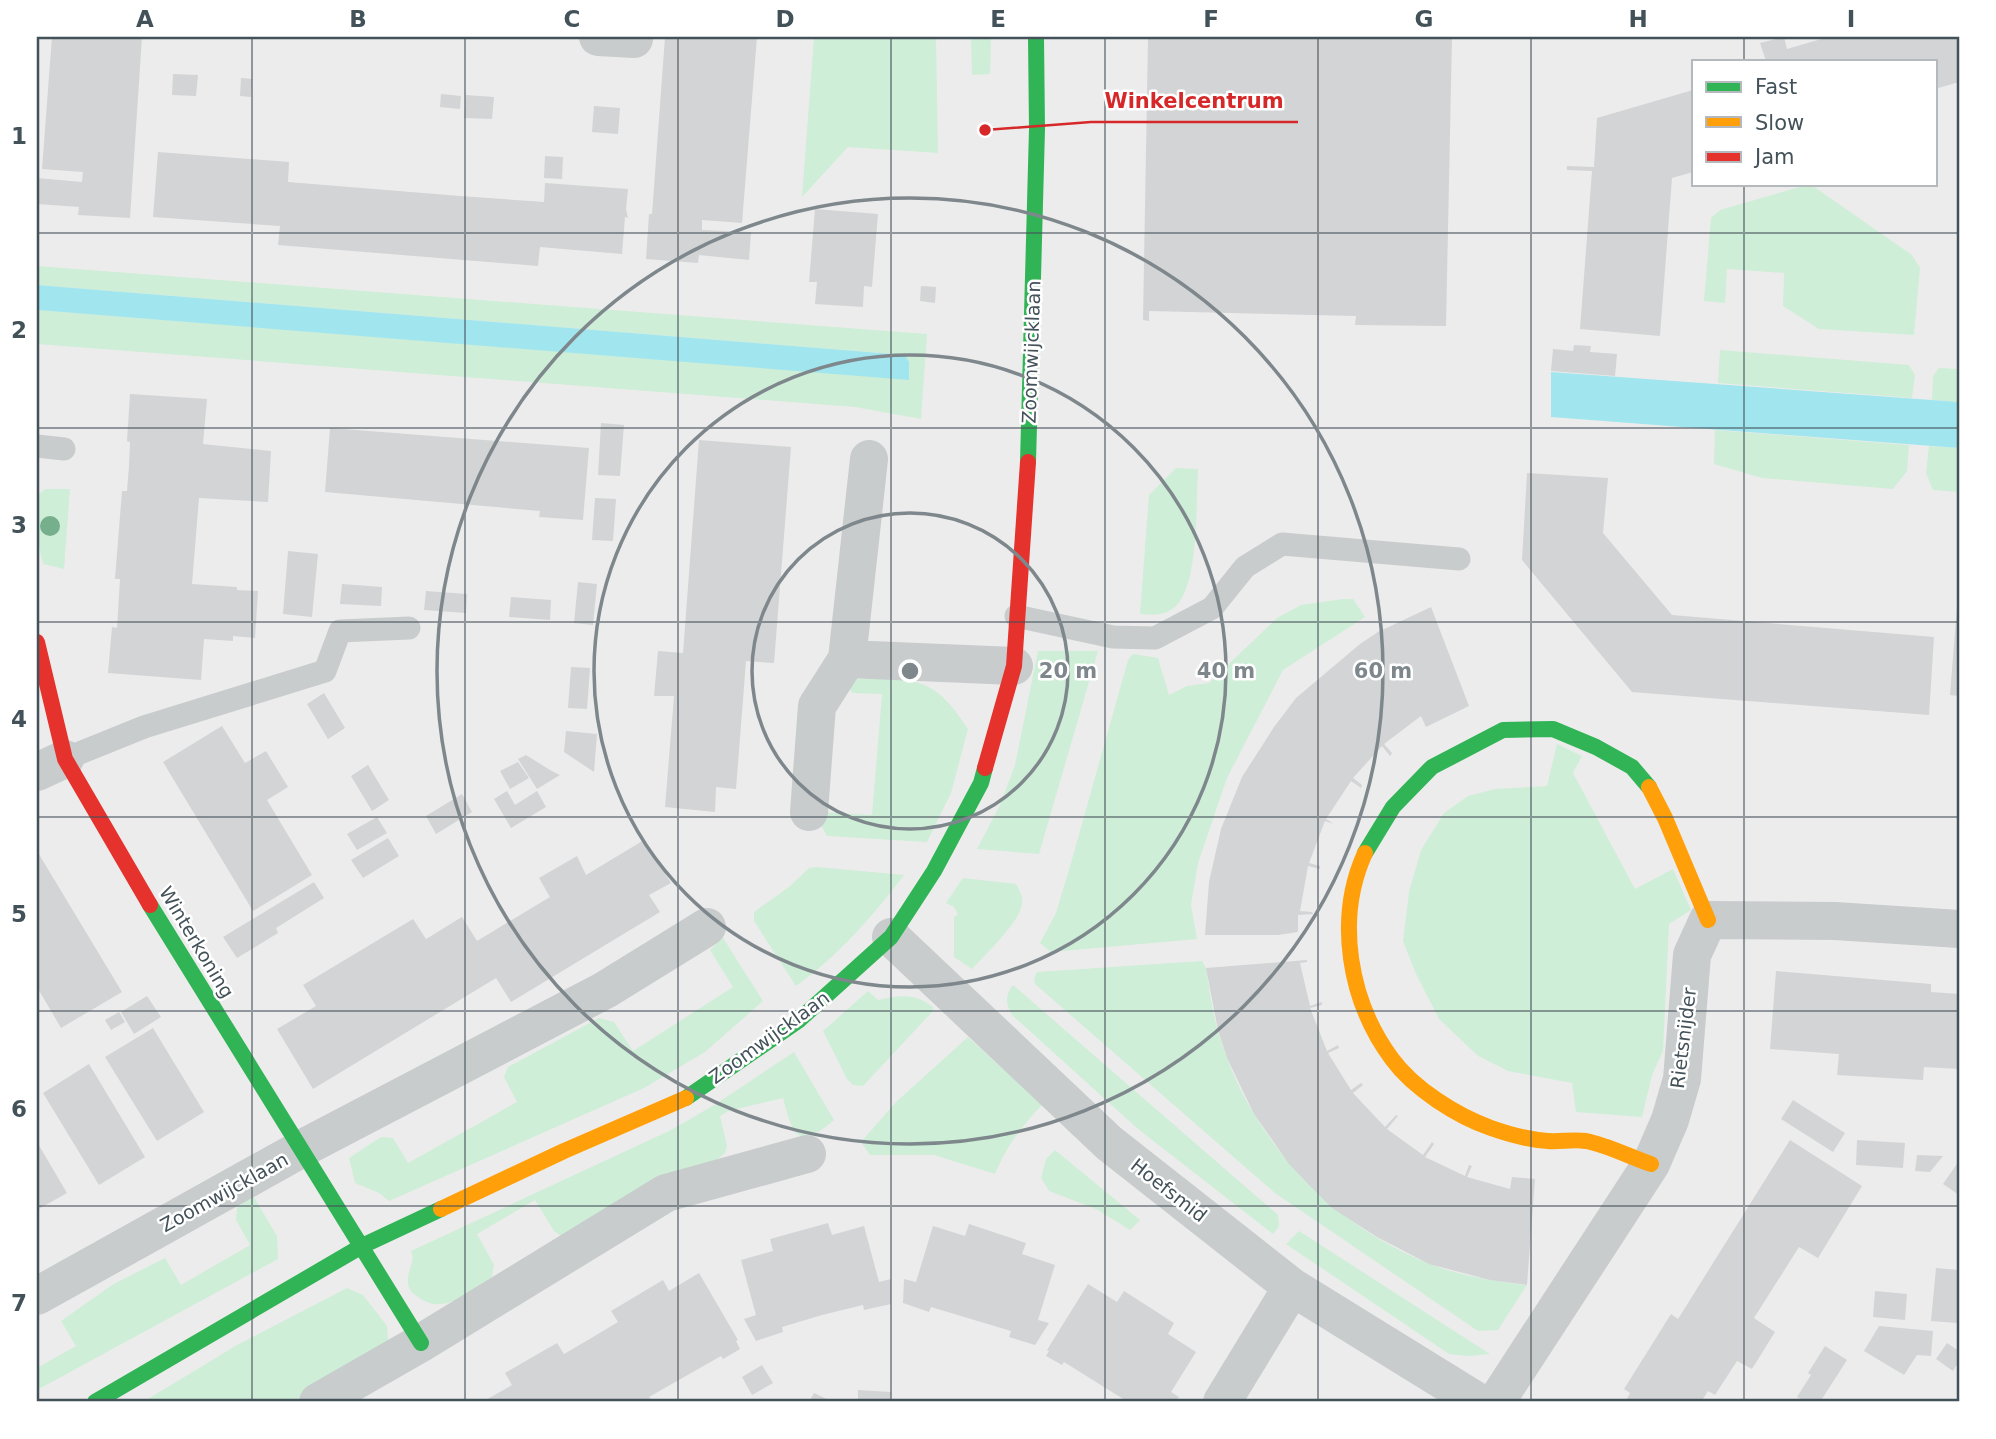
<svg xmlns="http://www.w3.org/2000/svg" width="1996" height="1439" viewBox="0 0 1996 1439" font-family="'DejaVu Sans',sans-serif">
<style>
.green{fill:#ceeed7}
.water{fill:#a1e6ee}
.building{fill:#d3d4d5}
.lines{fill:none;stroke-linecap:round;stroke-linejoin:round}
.lane{stroke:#c8cccd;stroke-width:23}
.street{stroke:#c8cccd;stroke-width:38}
.fast{stroke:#30b455;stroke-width:16}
.slow{stroke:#ff9f0a;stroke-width:16}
.jam{stroke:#e5322d;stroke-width:16}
.tree{fill:#75af8b}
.grid{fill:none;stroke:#435159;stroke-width:2;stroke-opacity:0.55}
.ring{fill:none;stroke:#7e878c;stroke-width:3.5}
.labels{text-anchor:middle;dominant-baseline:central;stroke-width:5;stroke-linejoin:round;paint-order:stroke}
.street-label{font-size:19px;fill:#435159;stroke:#fff}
.centre{fill:#7e878c;stroke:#fff;stroke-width:3.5}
.ring-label{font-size:21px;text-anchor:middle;font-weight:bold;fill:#7e878c;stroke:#fff;stroke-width:5;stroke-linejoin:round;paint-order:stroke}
.leader{fill:none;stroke:#d62828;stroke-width:2.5}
.callout-dot{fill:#d62828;stroke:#fff;stroke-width:2.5}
.callout-label{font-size:21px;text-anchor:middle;font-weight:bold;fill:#d62828;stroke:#fff;stroke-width:5;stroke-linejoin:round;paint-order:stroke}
.neatline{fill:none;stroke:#435159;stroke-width:2.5}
.grid-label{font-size:23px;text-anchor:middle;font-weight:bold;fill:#435159}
</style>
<rect width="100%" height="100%" fill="#edecec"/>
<path class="green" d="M814 37H936L938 153 848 147 802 197Z
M971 37H991L990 74 972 75Z
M1810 184 1912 255 1920 268 1914 335 1819 329 1783 306 1784 273 1727 269 1725 303 1704 301 1711 218 1720 210Z
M37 266 927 334 921 419 855 407 37 344V310L909 379 905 355 37 285Z
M1720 350 1909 365 1915 375 1912 398 1718 383Z
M1939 368 1959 369V402L1932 400 1933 376Z
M1715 430 1909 445 1907 471 1893 489 1762 478 1714 464Z
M1929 446 1959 448V492L1933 490 1926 473Z
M1176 468 1198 469C1196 502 1199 584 1176 606 1166 616 1153 615 1140 614L1149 495Z
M45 489H70L64 569 43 564 37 538V496Z
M1343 599H1353L1365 617 1283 670 1227 778 1198 863 1191 905 1197 939 1051 952 1040 943 1056 913 1071 863 1128 660 1133 654 1158 658 1169 695 1187 686 1209 683 1277 618 1301 605Z
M1038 651H1098L1039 854 977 849 1000 805 1015 765Z
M857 679C917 679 934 676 968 729L951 793 927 842 827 836 821 825V812L872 815 882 694 853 693 848 688V682Z
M1557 744 1582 756 1573 773 1635 889 1673 869 1691 910 1669 924 1663 1051 1652 1075 1642 1117 1576 1112 1572 1083 1508 1071 1478 1056 1439 1019 1416 974 1403 941 1409 892 1421 850 1444 813 1468 796 1495 789 1547 786Z
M817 867 904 875C873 916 838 956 796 986L754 921V912L789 887 809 868Z
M963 878 1016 884C1020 891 1023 896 1022 904 1020 922 985 955 972 969L954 957V917L958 914 954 907 946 903Z
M723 938 763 1001 705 1052 644 1088 389 1201 379 1193 355 1183 349 1158 381 1137 393 1138 408 1163 517 1102 504 1077 508 1067 599 1018 614 1022 633 1051 733 987 710 950Z
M1202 961 1206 968C1209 989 1212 1010 1218 1031 1247 1135 1328 1223 1428 1263 1460 1276 1493 1281 1527 1285L1498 1330 1478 1331 1275 1193 1035 984 1034 978 1037 972Z
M1013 985 1278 1215 1279 1226 1273 1234 1138 1129 1012 1015C1005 1003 1005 996 1013 985Z
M868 991 878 1000C900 995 915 993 933 1007V1011L863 1086 853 1085 847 1079 823 1031Z
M968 1037 1042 1105C1021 1127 1007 1145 995 1174L934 1155H870L861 1142 896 1102Z
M794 1052 834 1120C798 1151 793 1136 783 1098L728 1111 720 1116 727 1146 725 1153 713 1163 561 1236 554 1231 535 1200 477 1234 494 1265 492 1277C470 1291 443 1317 418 1297 413 1294 409 1290 408 1284 406 1272 416 1262 411 1251L671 1130 716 1104Z
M1055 1150 1140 1220 1130 1230 1096 1209 1049 1191 1041 1178 1046 1159Z
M252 1194 277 1236 278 1259 37 1390V1368L76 1346 61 1321 112 1285 165 1258 181 1285 250 1245 236 1220 237 1208Z
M1299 1231 1490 1354 1468 1356 1449 1354 1286 1244Z
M347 1288 363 1295 387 1326 388 1340 381 1350 292 1402H143L237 1345Z"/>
<path class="water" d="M37 285 905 355 909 362V380L37 310Z
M1551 372 1959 402V448L1551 417Z"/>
<path class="building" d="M52 37H142L130 218 78 215 79 207 37 204V178L82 182 83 172 42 169Z
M665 37H757L742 223 702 220V230L751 232 749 260 699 255 698 263 646 259 649 214H652Z
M1148 37H1452L1446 326 1355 325 1356 316 1149 311V321L1143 320Z
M1784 37 1787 49 1828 37H1959V82L1935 89V61H1766L1760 43Z
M173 74 198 75 196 96 172 95Z
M241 78 252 79 251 97 240 96Z
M1693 90V172L1672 178 1660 336 1580 329 1592 171 1567 170V166L1594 167 1597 118Z
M441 94 461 96 460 109 440 107Z
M466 95 494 97 492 119 464 118Z
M594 106 620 108 618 134 592 132Z
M158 152 289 162 288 182 460 196 544 202 545 183 628 189 626 209 628 218 625 217 622 254 540 247 538 266 278 245 280 226 153 217Z
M545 156 563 157 562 179 544 178Z
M815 209 878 214 872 287 864 286 863 307 815 304 817 282H809Z
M921 286 936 287 935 303 920 301Z
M1574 345 1591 346 1590 352 1617 354 1615 376 1551 371 1553 349 1573 351Z
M130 394 207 399 203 444 271 451 268 502 199 498 192 584 237 587V590L258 591 255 638 233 636V641L204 639 201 680 108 673 112 627 117 628 120 579H115L122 491H127L129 466 130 442 127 441Z
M601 423 624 425 620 476 598 475Z
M330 428 589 448 583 520 539 517 540 511 325 492Z
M699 440 791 447 774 663 746 661 736 789 716 787 715 812 665 807 674 696H654L658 651 683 653Z
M1527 473 1608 478 1603 533 1672 615 1934 637 1929 715 1632 692 1522 560Z
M595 498 616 499 613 541 592 540Z
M288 551 318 554 312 617 283 614Z
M578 582 597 584 593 625 574 623Z
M342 584 382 587 381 606 340 604Z
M426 591 467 594 466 613 424 610Z
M511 597 551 600 550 620 509 617Z
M1957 606H1959V696L1950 695Z
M1431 607 1469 706 1426 727 1421 716 1384 744 1392 753 1390 756 1382 746 1353 778 1362 785 1361 788 1351 781 1326 819 1334 824 1325 821 1309 863 1320 866V869L1308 866 1300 911 1312 912 1313 914 1298 915V932L1278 935H1205L1209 882 1221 829 1242 777 1274 727 1296 698 1360 644 1378 632Z
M571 667 590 668 587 709 568 708Z
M324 693 345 728 328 739 307 704Z
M222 726 245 763 266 751 288 787 267 800 312 875 253 911 163 762Z
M566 731 597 734 594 772 564 752Z
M526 755 550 770 560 775 537 789 518 759Z
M518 762 529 778 510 789 500 771Z
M368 765 389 800 372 811 351 776Z
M507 791 515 805 537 791 546 807 511 828 494 799Z
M462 794 472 812 436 834 426 816Z
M377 817 387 833 357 850 347 834Z
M388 838 399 856 363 878 351 860Z
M644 840 671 883 649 895 660 912 511 1002 496 978 313 1089 277 1029 316 1006 303 985 413 919 426 939 462 917 477 941 550 897 539 878 577 856 586 875Z
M37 851 122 992 61 1028 37 987Z
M314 882 324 898 276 928 278 933 237 958 223 937Z
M1307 960V962L1300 963 1310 1006 1322 1002V1005L1310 1008 1327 1051 1328 1053 1327 1051 1338 1045 1339 1048 1328 1053 1351 1090 1361 1083 1363 1085 1353 1093 1385 1127 1396 1115 1398 1116 1387 1129 1423 1155 1432 1142 1434 1144 1425 1157 1465 1176 1469 1165 1472 1166 1467 1177 1510 1189 1512 1177 1535 1179 1527 1285 1490 1280 1429 1264 1377 1237 1332 1208 1312 1188 1289 1164 1254 1114 1227 1058 1218 1030 1206 968Z
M1776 971 1931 984V992L1959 994V1069L1924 1067 1923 1080 1837 1075 1839 1054 1770 1049Z
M147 996 161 1017 134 1034 121 1012Z
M119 1012 125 1022 111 1030 105 1020Z
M153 1028 204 1112 157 1141 105 1057Z
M89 1064 145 1157 99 1185 43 1093Z
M1793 1100 1845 1133 1833 1152 1781 1119Z
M1790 1140 1862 1186 1818 1258 1799 1247 1754 1318 1775 1332 1752 1369 1737 1361 1715 1395 1708 1391 1701 1402H1625L1630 1393 1624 1389 1671 1314 1678 1319Z
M1857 1140 1905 1143 1903 1168 1856 1165Z
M37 1142 67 1193 37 1210Z
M1917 1155 1943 1156 1930 1172 1915 1171Z
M1959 1161V1195L1943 1184Z
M828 1223 832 1235 864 1226 879 1282 891 1279V1304L864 1310 863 1305 822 1315 782 1327 783 1332 756 1341 744 1319 756 1315 741 1260 773 1251 770 1239Z
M969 1224 1026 1243 1022 1254 1055 1265 1038 1320 1049 1323 1035 1345 1009 1337 1011 1331 931 1307 929 1312 903 1303 904 1279 916 1282 933 1226 965 1236Z
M1936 1268 1959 1270 1957 1323 1931 1321Z
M699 1273 738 1340 736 1341 740 1349 723 1359 721 1356 649 1397 652 1401 649 1402H482L512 1385 505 1373 557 1343 564 1354 593 1337 618 1322 611 1311 663 1280 669 1291Z
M1088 1284 1117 1302 1124 1291 1174 1323 1168 1334 1196 1352 1171 1392 1179 1397 1175 1402H1128L1064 1362 1062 1365 1046 1356 1049 1351 1047 1350Z
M1875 1291 1907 1294 1905 1320 1873 1317Z
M1879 1326 1933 1331 1931 1356 1917 1355 1904 1375 1864 1351Z
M1947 1343 1959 1351V1361L1953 1371 1936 1359Z
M1825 1346 1847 1360 1820 1402H1806L1797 1397 1811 1375 1808 1373Z
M762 1365 773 1383 752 1395 742 1377Z
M858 1390 891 1392 890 1402H858Z
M814 1393 833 1402H809Z"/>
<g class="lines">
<path class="lane" d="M37 446 64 449
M1016 616 1113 637 1155 638 1212 608 1245 567 1282 544 1459 559
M65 759 144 727 325 671 340 631 409 628"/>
<path class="street" d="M598 37 634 39
M847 659 1014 666
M37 772 65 759
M809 812 817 706 847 659 869 459
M891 937 1109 1143 1292 1287 1478 1402
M37 1296 301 1149 605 990 707 927
M318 1402 421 1343 666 1193 807 1154
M1222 1402 1292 1287
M1496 1402 1651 1164 1670 1120 1682 1079 1692 955 1708 920 1835 921 1959 929"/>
<path class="fast" d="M1028 462 1037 129 1036 37
M1365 853 1393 807 1432 767 1503 730 1553 729 1596 747 1632 767 1649 787
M150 905 421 1343
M686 1098 798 1021 891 937 934 871 981 783 985 768
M95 1402 362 1246 441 1209"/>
<path class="slow" d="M1649 787 1665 818 1708 920
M1365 853C1335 919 1349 1001 1392 1059 1414 1089 1457 1116 1491 1128 1508 1134 1531 1140 1548 1141 1560 1142 1574 1139 1586 1141 1607 1145 1630 1157 1651 1164
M441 1209 564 1151 686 1098"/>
<path class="jam" d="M37 642 65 759 150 905
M985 768 1014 666 1028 462"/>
</g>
<circle class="tree" cx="50" cy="526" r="10"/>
<path class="grid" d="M252 37V1402M465 37V1402M678 37V1402M891 37V1402M1105 37V1402M1318 37V1402M1531 37V1402M1744 37V61M1744 184V1402M37 233H1959M37 428H1959M37 622H1959M37 817H1959M37 1011H1959M37 1206H1959"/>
<g class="ring">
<circle cx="910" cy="671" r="158"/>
<circle cx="910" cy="671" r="316"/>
<circle cx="910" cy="671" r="473"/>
</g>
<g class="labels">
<g class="street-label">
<text transform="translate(1031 352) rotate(-88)">Zoomwijcklaan</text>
<text transform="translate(197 942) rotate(59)">Winterkoning</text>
<text transform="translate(769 1037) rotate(-36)">Zoomwijcklaan</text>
<text transform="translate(1683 1038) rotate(-83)">Rietsnijder</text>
<text transform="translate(1169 1190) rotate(38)">Hoefsmid</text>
<text transform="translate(224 1192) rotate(-29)">Zoomwijcklaan</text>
</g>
</g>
<circle cx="910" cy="671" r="10" class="centre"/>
<g class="ring-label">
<text x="1068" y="678">20 m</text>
<text x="1226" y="678">40 m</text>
<text x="1383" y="678">60 m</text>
</g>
<path class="leader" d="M985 130L1091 122H1298"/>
<circle class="callout-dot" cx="985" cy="130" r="7"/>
<g class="callout-label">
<text x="1194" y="108">Winkelcentrum</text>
</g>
<rect width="1996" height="1439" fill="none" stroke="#ffffff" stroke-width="77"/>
<rect x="1692" y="60" width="245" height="126" fill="#ffffff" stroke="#b4b9bd" stroke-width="2"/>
<rect x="1706" y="82" width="35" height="10" fill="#30b455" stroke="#b4b9bd" stroke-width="2"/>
<text x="1755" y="94" font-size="21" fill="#435159">Fast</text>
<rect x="1706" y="117" width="35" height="10" fill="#ff9f0a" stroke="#b4b9bd" stroke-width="2"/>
<text x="1755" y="130" font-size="21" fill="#435159">Slow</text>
<rect x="1706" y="152" width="35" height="10" fill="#e5322d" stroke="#b4b9bd" stroke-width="2"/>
<text x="1755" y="164" font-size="21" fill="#435159">Jam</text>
<rect x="38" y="38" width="1920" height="1362" class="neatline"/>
<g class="grid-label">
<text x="145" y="27">A</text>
<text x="358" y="27">B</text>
<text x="572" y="27">C</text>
<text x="785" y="27">D</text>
<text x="998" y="27">E</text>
<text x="1211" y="27">F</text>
<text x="1424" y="27">G</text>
<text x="1638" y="27">H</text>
<text x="1851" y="27">I</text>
<text x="19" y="144">1</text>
<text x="19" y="338">2</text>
<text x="19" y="533">3</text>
<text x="19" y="727">4</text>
<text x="19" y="922">5</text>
<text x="19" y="1117">6</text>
<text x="19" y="1311">7</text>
</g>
</svg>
